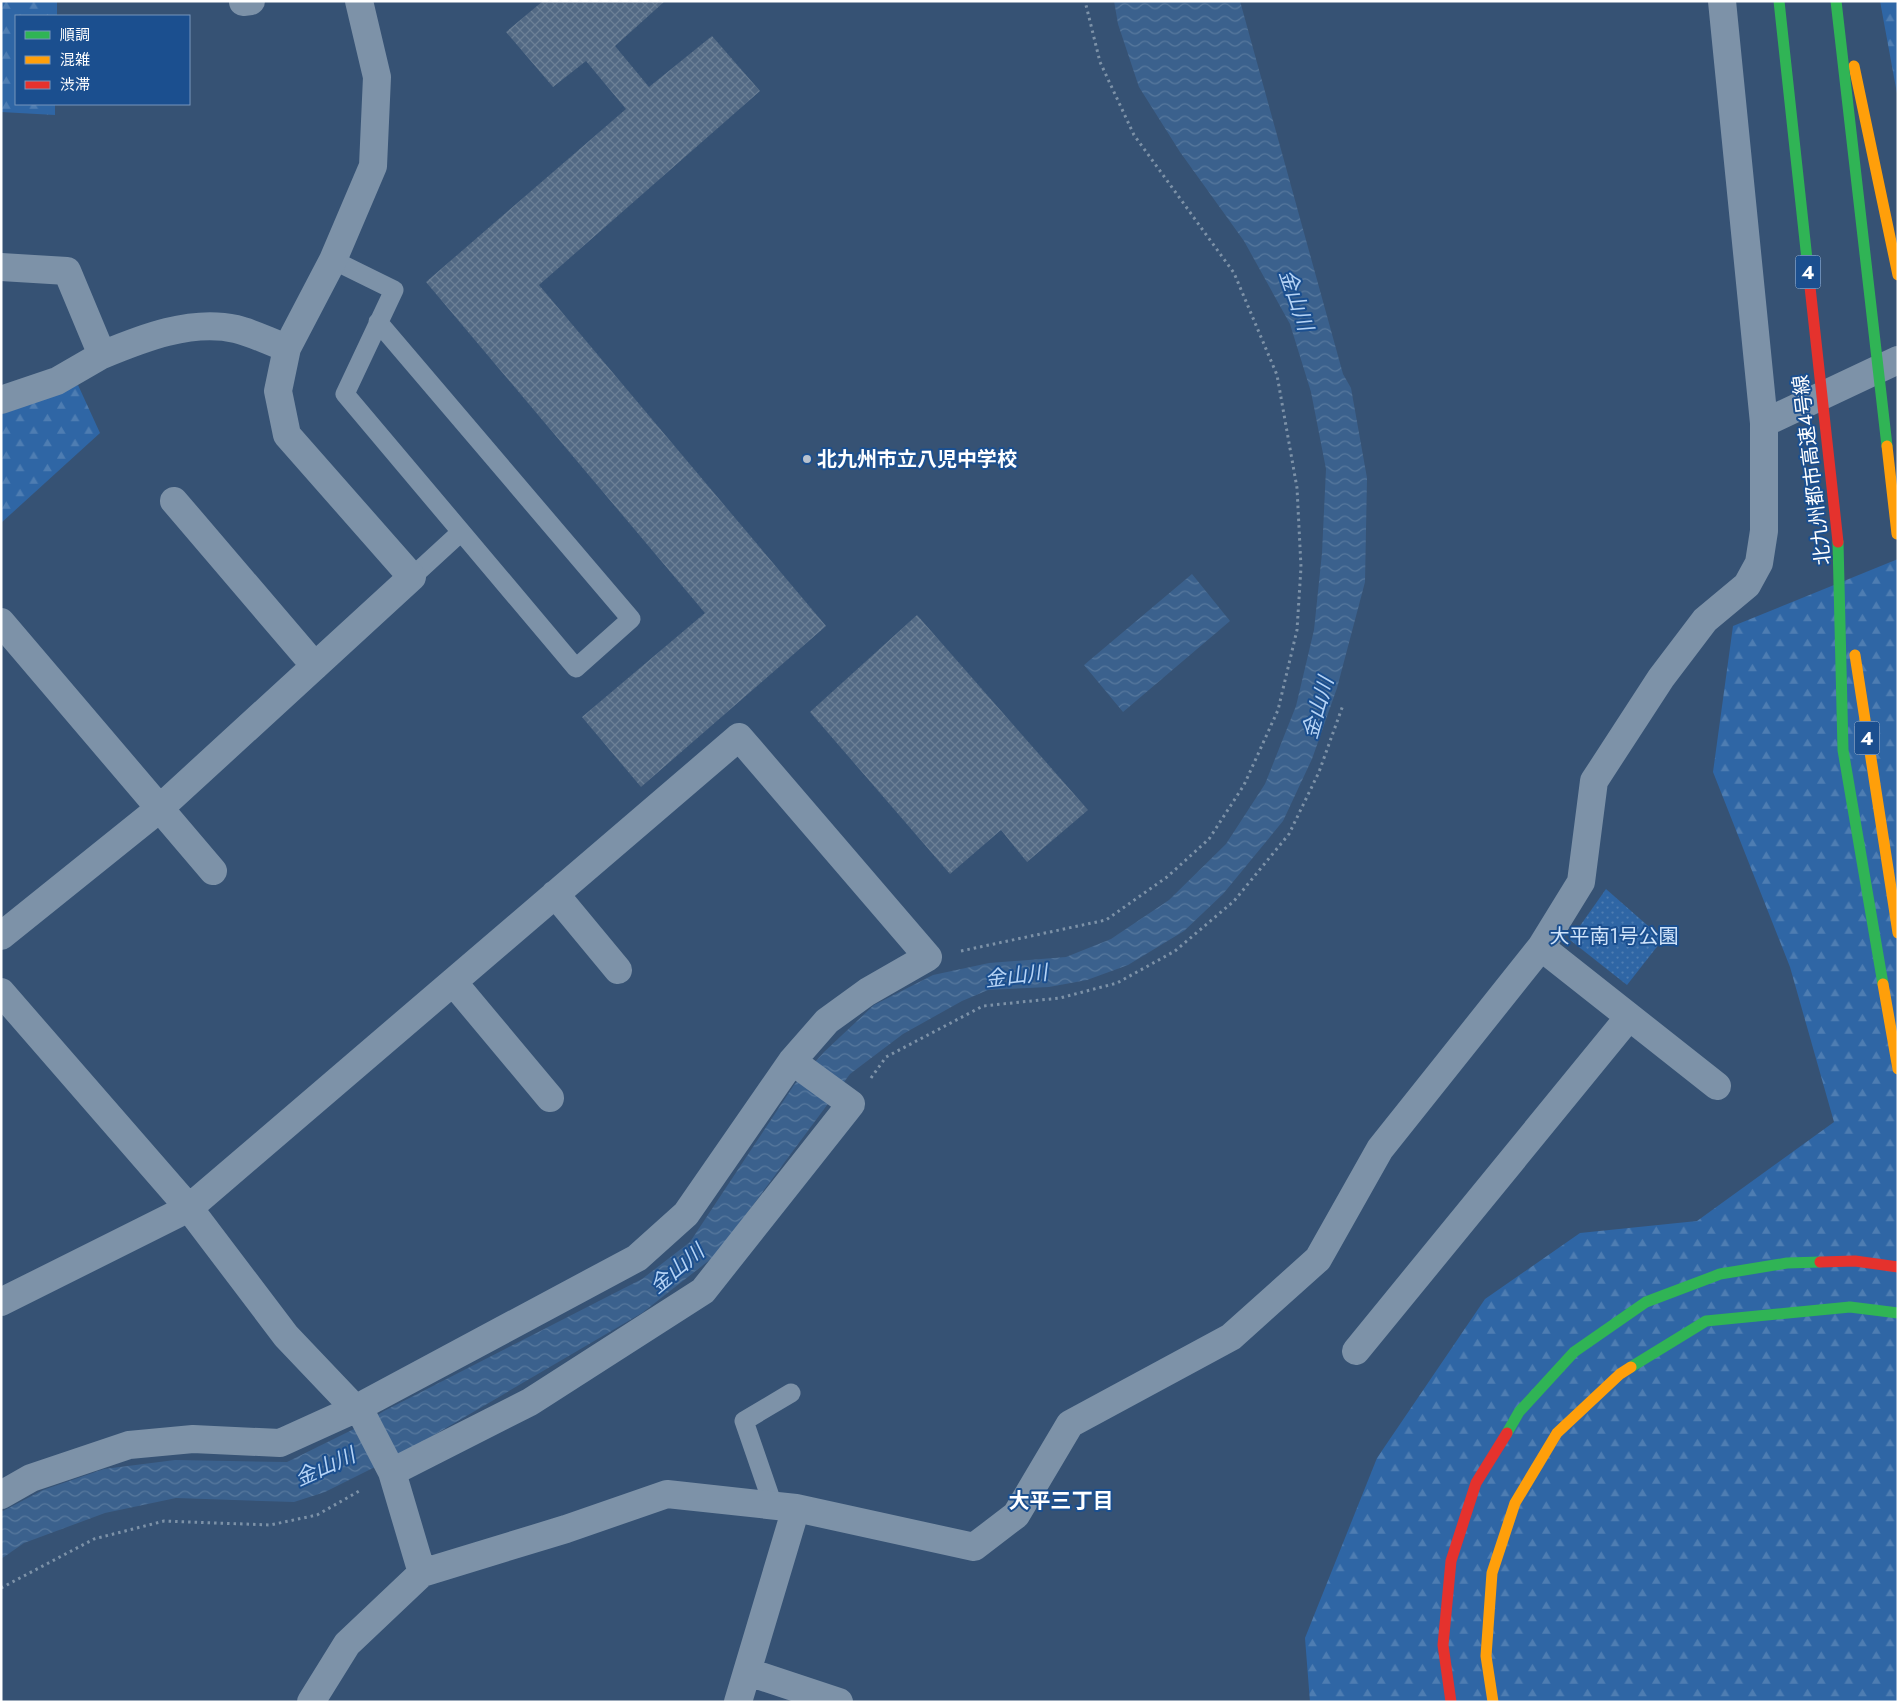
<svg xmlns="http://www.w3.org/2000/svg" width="1899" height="1703" viewBox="0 0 1899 1703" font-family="Jost,'Noto Sans JP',sans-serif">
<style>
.grass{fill:url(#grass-dots)}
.forest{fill:url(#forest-firs)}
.water{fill:url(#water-waves)}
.building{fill:url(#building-cross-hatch)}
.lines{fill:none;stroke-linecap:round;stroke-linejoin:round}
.path{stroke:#7d92a8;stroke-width:3;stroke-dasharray:2.5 4;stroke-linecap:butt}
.lane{stroke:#7d92a8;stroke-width:19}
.street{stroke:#7d92a8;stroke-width:28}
.fast{stroke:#30b455;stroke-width:11}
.slow{stroke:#ff9f0a;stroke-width:11}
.jam{stroke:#e5322d;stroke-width:11}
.fast-bridge{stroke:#30b455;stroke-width:11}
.slow-bridge{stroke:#ff9f0a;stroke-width:11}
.jam-bridge{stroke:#e5322d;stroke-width:11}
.poi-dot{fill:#b9c2ce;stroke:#1b4f8f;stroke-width:2}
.labels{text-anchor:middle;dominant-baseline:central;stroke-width:4;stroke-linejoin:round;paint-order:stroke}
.shield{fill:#1b4f8f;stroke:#bbcadd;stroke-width:1}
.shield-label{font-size:19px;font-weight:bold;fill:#fff}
.poi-label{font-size:20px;font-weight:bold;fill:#fff;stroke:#1b4f8f;text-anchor:start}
.street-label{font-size:20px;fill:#fff;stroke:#1b4f8f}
.park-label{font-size:20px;fill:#cfe3fa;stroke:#1b4f8f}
.water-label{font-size:21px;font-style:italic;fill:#b5d3f5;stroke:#1b4f8f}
.neighbourhood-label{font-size:21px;font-weight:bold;fill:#fff;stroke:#1b4f8f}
</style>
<defs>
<pattern id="grass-dots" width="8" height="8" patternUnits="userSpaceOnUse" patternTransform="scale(1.25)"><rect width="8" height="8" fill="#2f66a5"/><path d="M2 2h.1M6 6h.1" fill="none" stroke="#4e7db2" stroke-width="1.8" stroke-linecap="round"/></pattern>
<pattern id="forest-firs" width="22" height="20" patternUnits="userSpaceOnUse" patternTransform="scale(1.25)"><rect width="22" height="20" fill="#2f66a5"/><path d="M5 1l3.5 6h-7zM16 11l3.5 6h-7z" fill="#4e7db2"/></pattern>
<pattern id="water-waves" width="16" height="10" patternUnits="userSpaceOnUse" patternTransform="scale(1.25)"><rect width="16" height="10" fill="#3b618d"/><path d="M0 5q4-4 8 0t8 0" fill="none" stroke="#58799e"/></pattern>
<pattern id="building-cross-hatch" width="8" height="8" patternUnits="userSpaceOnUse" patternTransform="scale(1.25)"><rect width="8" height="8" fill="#526984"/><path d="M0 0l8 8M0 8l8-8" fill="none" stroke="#6c8096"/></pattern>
</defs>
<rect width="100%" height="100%" fill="#365274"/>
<path class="grass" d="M1606 889 1663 939 1627 985 1570 940Z"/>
<path class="forest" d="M1 1H57V16H16V104H55V115L1 112Z
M1880 1H1898V99Z
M78 385 100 433 1 523V414Z
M1898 559V1702H1310L1305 1638 1377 1458 1485 1299 1580 1233 1697 1221 1834 1122 1790 967 1713 772 1733 626Z"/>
<path class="water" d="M1114 1H1240L1343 374 1351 388 1367 478 1365 582 1337 688 1312 759 1283 821 1223 894 1184 931 1128 965 1087 980 1049 987 988 990 962 1001 903 1034 850 1074 716 1255 642 1313 405 1452 325 1492 294 1502 176 1498 105 1513 24 1543 1 1559V1512L43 1490 104 1469 175 1460 287 1462 358 1427 384 1411 642 1279 690 1242 794 1085 824 1052 874 1005 933 975 989 963 1066 957 1111 939 1169 900 1226 844 1265 784 1296 706 1314 630 1322 553 1326 469 1311 392 1290 324 1244 241 1180 152 1139 87 1118 24Z
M1192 574 1230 621 1123 712 1084 665Z"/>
<path class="building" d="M543 1H665L615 46 649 87 712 36 760 91 539 285 826 626 641 787 582 717 705 613 426 282 626 109 586 61 553 87 506 32Z
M917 615 1088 810 1027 862 1001 830 950 874 810 712Z"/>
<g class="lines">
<path class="path" d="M961 951 1106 920 1167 877 1209 839 1244 785 1278 710 1297 630 1301 567 1297 488 1277 375 1234 273 1134 135 1100 62 1085 1
M871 1078 886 1057 983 1006 1060 998 1117 983 1175 951 1234 901 1289 834 1319 772 1343 705
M1 1588 94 1539 164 1521 270 1525 317 1515 361 1490"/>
<path class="lane" d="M333 260 394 290 345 394 576 668 631 619 378 322
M412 577 461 532
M773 1505 744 1421 791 1393"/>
<path class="street" d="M243 2 251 1
M1 267 67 271 102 355C143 338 191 319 236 329 253 333 270 342 287 348
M1 400 57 381 102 355
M1764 423 1898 360
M174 501 315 666
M1 622 213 871
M555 894 618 970
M1 936 159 809 412 577 287 435 278 391 287 348 333 260 373 166 377 77 359 1
M1541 947 1717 1086
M453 982 550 1098
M1 992 189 1208 286 1336 364 1418 392 1472 422 1573
M1 1302 189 1208 739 737 928 957 867 992 827 1021 792 1061 686 1214 637 1258 355 1409 280 1443 193 1439 129 1445 31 1478 1 1495
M1356 1351 1629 1017
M392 1472 530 1402 703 1291 851 1104 792 1061
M748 1672 839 1702
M311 1702 347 1644 422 1573 566 1529 667 1494 796 1508 974 1547 1016 1515 1070 1424 1231 1337 1318 1259 1380 1149 1541 947 1581 882 1594 781 1661 678 1705 620 1747 585 1759 563 1764 531V423L1722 1
M738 1702 796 1508"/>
<path class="fast" d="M1838 542 1843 750 1883 984
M1631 1367 1706 1321 1850 1307 1898 1313
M1507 1433 1519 1412 1574 1352 1646 1302 1720 1274 1787 1263 1820 1262"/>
<path class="slow" d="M1854 66 1898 275
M1855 655 1898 933
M1883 984 1898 1069
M1493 1702 1486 1656 1492 1573 1515 1503 1557 1433 1620 1374 1631 1367"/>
<path class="jam" d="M1820 1262 1855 1261 1898 1267
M1451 1702 1443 1645 1451 1561 1476 1483 1507 1433"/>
<path class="fast-bridge" d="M1779 1 1810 287
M1836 1 1887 446"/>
<path class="slow-bridge" d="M1887 446 1897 534"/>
<path class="jam-bridge" d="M1810 287 1838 542"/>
</g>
<circle class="poi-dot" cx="807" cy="459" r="5"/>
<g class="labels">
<g class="shield">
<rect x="1795.5" y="255.5" width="25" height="33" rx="4"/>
<rect x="1854.5" y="721.5" width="25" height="33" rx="4"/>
</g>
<g class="shield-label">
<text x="1808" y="272">4</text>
<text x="1867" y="738">4</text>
</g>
<g class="poi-label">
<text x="817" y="459">北九州市立八児中学校</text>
</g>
<g class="street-label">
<text transform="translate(1812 470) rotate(-97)">北九州都市高速4号線</text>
</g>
<g class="park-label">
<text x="1614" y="936">大平南1号公園</text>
</g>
<g class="water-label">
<text transform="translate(1296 300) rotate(71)">金山川</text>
<text transform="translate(1318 708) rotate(-74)">金山川</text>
<text transform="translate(1016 976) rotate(-7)">金山川</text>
<text transform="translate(677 1269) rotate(-40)">金山川</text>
<text transform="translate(325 1467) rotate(-24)">金山川</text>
</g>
<g class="neighbourhood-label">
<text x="1061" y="1501">大平三丁目</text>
</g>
</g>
<rect width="1899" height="1703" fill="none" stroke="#ffffff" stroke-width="5"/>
<rect x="15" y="15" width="175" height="90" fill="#1b4f8f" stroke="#7695bc"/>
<rect x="25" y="31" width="25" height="8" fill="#30b455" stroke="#7695bc"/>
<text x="60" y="40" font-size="15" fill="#ffffff">順調</text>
<rect x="25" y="56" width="25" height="8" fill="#ff9f0a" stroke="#7695bc"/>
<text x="60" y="65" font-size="15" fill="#ffffff">混雑</text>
<rect x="25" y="81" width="25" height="8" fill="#e5322d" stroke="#7695bc"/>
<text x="60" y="90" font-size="15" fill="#ffffff">渋滞</text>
</svg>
